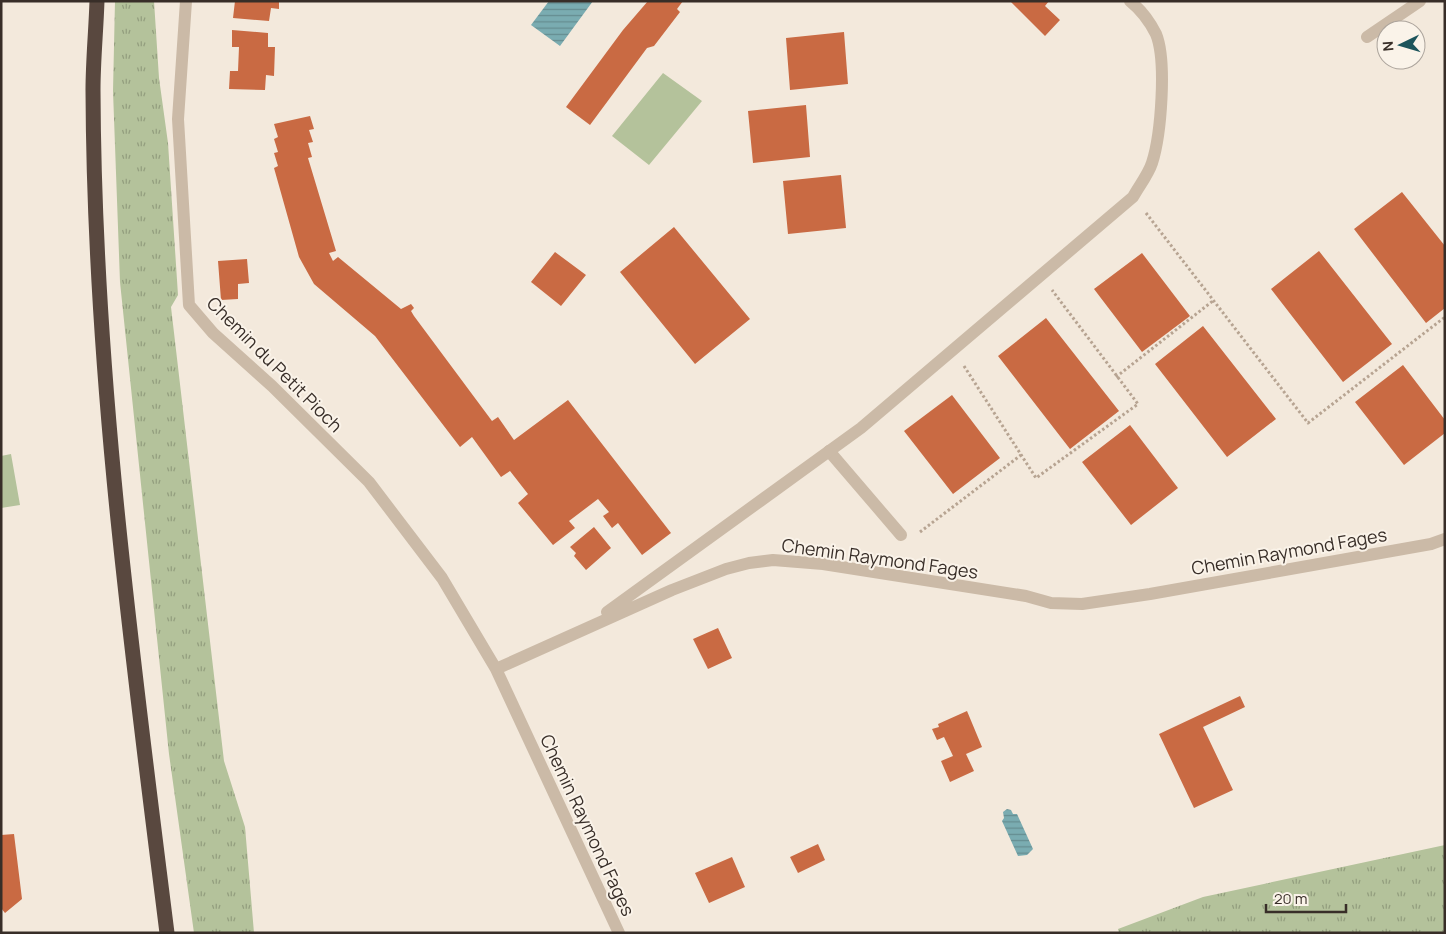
<svg xmlns="http://www.w3.org/2000/svg" width="1446" height="934" viewBox="0 0 1446 934" font-family="Manrope,sans-serif">
<style>
.grass{fill:url(#grass-tufts)}
.green{fill:#b4c29b}
.water{fill:url(#water-rules)}
.building{fill:#c96a43}
.lines{fill:none;stroke-linecap:round;stroke-linejoin:round}
.path{stroke:#b7a492;stroke-width:3;stroke-dasharray:2.5 2.5;stroke-linecap:butt}
.lane{stroke:#cbbaa7;stroke-width:12}
.street{stroke:#cbbaa7;stroke-width:12}
.highway{stroke:#59483f;stroke-width:15}
.labels{text-anchor:middle;dominant-baseline:central;stroke-width:4;stroke-linejoin:round;paint-order:stroke}
.street-label{font-size:18px;fill:#382e28;stroke:#faf3e9}
</style>
<defs>
<pattern id="grass-tufts" width="24" height="20" patternUnits="userSpaceOnUse" patternTransform="scale(1.25)"><rect width="24" height="20" fill="#b4c29b"/><path d="M3 7l-1-3M5 7V3M7 7l1-3M15 17l-1-3M17 17v-4M19 17l1-3" fill="none" stroke="#939e7e"/></pattern>
<pattern id="water-rules" width="6" height="5" patternUnits="userSpaceOnUse" patternTransform="scale(1.25)"><rect width="6" height="5" fill="#7aacb1"/><path d="M0 2.5h6" fill="none" stroke="#658c90"/></pattern>
</defs>
<rect width="100%" height="100%" fill="#f3e9dc"/>
<path class="grass" d="M115 1H154L159 78 168 143 178 295 171 307 224 761 245 827 254 933H194L169 754 120 282 113 91Z
M1445 845V933H1119L1118 929 1203 897Z"/>
<path class="green" d="M663 73 702 101 649 165 612 136Z
M11 454 20 505 1 508V456Z"/>
<path class="water" d="M549 1H593L560 46 531 25Z
M1007 809 1011 810 1013 814H1017L1033 849 1027 855 1018 856 1002 821 1004 818 1003 812Z"/>
<path class="building" d="M235 1H279V9L271 8 269 21 233 18Z
M648 1H683L677 9 680 12 654 46 647 48 590 125 566 107 623 30Z
M1012 1H1049L1045 6 1060 20 1045 36 1011 2Z
M232 30 268 33V47H275L274 76 266 75 265 90 229 89 230 71H238L239 47H232Z
M844 32 848 84 790 90 786 38Z
M806 105 810 157 753 163 748 111Z
M310 116 314 129 309 130 313 142 308 143 312 157 308 158 336 251 329 253 333 261 338 257 401 309 411 304 414 308 411 311 414 316 492 421 498 417 514 440 568 400 671 533 642 555 618 523 612 528 603 516 609 512 598 499 569 521 575 528 553 545 518 503 528 494 510 471 501 477 472 437 460 447 375 336 314 284 299 257 274 168 278 166 274 153 278 152 274 139 278 137 274 124Z
M841 175 846 228 788 234 783 181Z
M1402 192 1445 246V308L1426 323 1354 229Z
M674 227 750 319 695 364 620 272Z
M1319 251 1392 344 1343 382 1271 289Z
M555 252 586 275 561 306 531 282Z
M1142 253 1190 316 1142 352 1094 289Z
M247 259 249 283 238 284V299L221 300 218 261Z
M1046 318 1119 411 1070 449 998 356Z
M1203 326 1276 419 1227 457 1155 364Z
M1403 365 1445 420V433L1404 465 1355 402Z
M952 395 1000 458 953 494 904 431Z
M1130 425 1178 488 1131 525 1082 462Z
M594 527 611 548 586 570 574 556 576 553 570 547Z
M718 628 732 658 708 669 693 639Z
M1240 696 1245 707 1203 727 1233 790 1194 808 1159 734Z
M967 711 982 747 966 754 974 771 950 782 941 761 953 756 944 737 937 740 932 729 939 727 938 724Z
M14 834 22 899 5 913 1 908V835Z
M818 844 825 860 798 873 790 857Z
M732 857 745 887 709 903 695 873Z"/>
<g class="lines">
<path class="path" d="M1146 213 1308 423 1445 317
M964 366 1036 478 1138 404 1052 290
M1116 377 1214 300
M920 532 1021 455"/>
<path class="lane" d="M829 451 901 535"/>
<path class="street" d="M186 1 178 119 189 305 213 333 272 386 369 482 442 578 496 669
M1367 37 1420 1
M607 612 861 428 1133 197C1139 186 1148 175 1152 163 1161 135 1167 61 1156 34 1150 22 1140 9 1130 1
M619 933 496 669 672 590 726 569 749 563 773 560 823 564 1026 596 1051 603 1082 604 1150 594 1431 544 1445 539"/>
<path class="highway" d="M97 1C96 31 93 61 93 90 94 373 132 653 167 933"/>
</g>
<g class="labels">
<g class="street-label">
<text transform="translate(275 364) rotate(45)">Chemin du Petit Pioch</text>
<text transform="translate(1289 551) rotate(-10)">Chemin Raymond Fages</text>
<text transform="translate(880 558) rotate(8)">Chemin Raymond Fages</text>
<text transform="translate(588 825) rotate(65)">Chemin Raymond Fages</text>
</g>
</g>
<rect width="1446" height="934" fill="none" stroke="#382e28" stroke-width="5"/>
<g transform="translate(1401 45) rotate(265)"><circle r="24" fill="#faf3e9" stroke="#aca49c"/>
<path d="M0-4L9 19L0 12L-9 19Z" fill="#1c545b"/>
<text y="-8" font-size="14" font-weight="bold" text-anchor="middle" fill="#382e28">N</text>
</g>
<path d="M1266 904v8h80v-8" fill="none" stroke="#382e28" stroke-width="2.5"/>
<text x="1274" y="904" font-size="15" fill="#382e28" stroke="#faf3e9" stroke-width="4" paint-order="stroke">20 m</text>
</svg>
